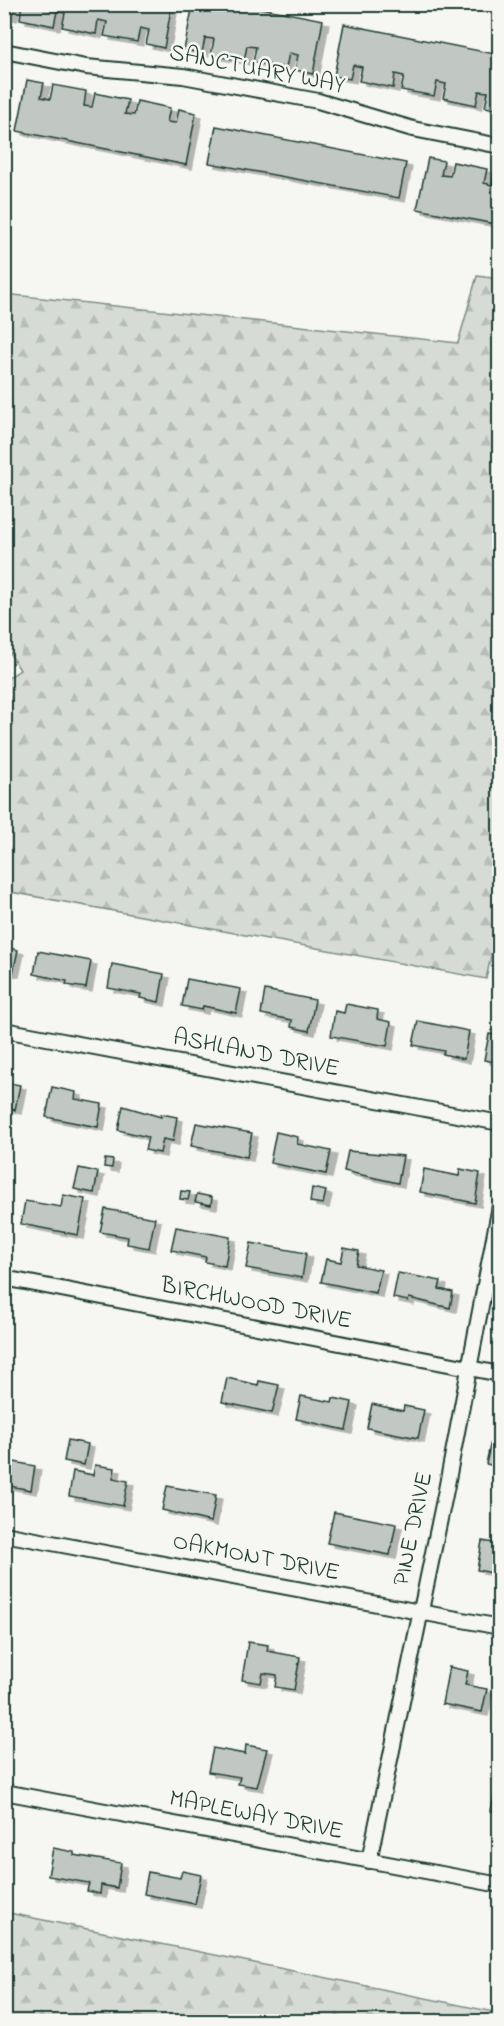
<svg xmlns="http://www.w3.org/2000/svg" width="504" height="2026" viewBox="0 0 504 2026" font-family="'Indie Flower',sans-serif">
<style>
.forest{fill:url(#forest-firs);stroke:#7a8c85;stroke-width:1.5}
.building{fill:#c1c8c3;stroke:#1f3d34;stroke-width:1.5;filter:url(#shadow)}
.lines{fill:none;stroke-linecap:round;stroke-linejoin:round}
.minor-casing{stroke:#1f3d34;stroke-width:18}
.minor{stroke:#f6f6f2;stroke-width:14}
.labels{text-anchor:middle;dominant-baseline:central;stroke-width:5;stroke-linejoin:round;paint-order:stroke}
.street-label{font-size:24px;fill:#1f3d34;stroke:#f6f6f2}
</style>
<defs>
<pattern id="forest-firs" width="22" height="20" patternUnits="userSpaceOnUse" patternTransform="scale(1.5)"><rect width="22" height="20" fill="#d6dbd6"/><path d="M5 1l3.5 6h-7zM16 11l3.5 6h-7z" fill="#b7bdb8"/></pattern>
<filter id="shadow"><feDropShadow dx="6" dy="4" stdDeviation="0" flood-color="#0004"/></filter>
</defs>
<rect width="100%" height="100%" fill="#f6f6f2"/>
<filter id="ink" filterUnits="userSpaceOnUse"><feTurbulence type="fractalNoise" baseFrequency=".0167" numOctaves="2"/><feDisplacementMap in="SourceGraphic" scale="12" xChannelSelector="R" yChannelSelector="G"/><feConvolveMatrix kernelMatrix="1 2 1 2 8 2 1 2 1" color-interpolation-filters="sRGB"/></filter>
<g filter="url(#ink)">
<path class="forest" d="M477 276 500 279V915L486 979 5 891V680L20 670 4 644 5 294 458 343Z
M4 1912 499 2013V2021H5Z"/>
<path class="building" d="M4 4H14L11 17 4 15Z
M172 4 164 48 146 44 149 30 140 28 137 42 104 36 107 22 98 20 96 34 62 27 65 13 57 11 54 26 20 19 22 4Z
M193 4H241L323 20 313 74 295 70 298 55 289 53 286 68 253 62 256 47 247 46 244 61 211 55 214 39 205 38 202 53 184 50Z
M479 4H500V9Z
M344 24 500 55V110L485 107 488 92 479 91 476 105 443 98 446 84 437 82 434 96 401 90 404 76 395 74 393 88 359 81 362 67 353 65 350 79 334 76Z
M27 80 44 83 41 97 50 99 53 85 86 91 84 106 92 107 95 93 128 100 125 114 134 115 137 101 170 108 167 122 176 123 179 109 196 113 186 165 17 131Z
M216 126 406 163 399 198 209 163Z
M428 158 444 161 441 175 450 176 453 162 487 169 484 183 492 185 495 171H500V225L417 209Z
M4 947 18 950 13 973 4 971Z
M38 951 91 961 86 988 66 985 67 981 34 974Z
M112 964 164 974 159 1002 140 998 141 994 108 988Z
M187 979 241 989 236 1013 203 1006 202 1010 182 1006Z
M265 990 315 1000 309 1031 291 1027 292 1020 261 1014Z
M346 1004 378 1010 377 1019 391 1022 387 1046 331 1036 335 1011 344 1013Z
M418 1021 469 1031 464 1059 443 1054 444 1051 413 1045Z
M489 1034 500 1036V1063L484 1060Z
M4 1082 20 1085 15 1110 4 1107Z
M52 1087 76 1092 75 1099 102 1104 98 1127 46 1117Z
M123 1106 161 1117V1114L177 1117 173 1141 163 1139 160 1153 145 1150 148 1137 118 1130Z
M196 1123 252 1133 247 1157 191 1146Z
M276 1132 298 1137 297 1144 331 1151 326 1174 270 1163Z
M348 1151 403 1156 398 1183 344 1171Z
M105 1159 113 1160 112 1168 104 1167Z
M79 1168 98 1172 94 1193 74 1189Z
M424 1169 459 1176 460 1169 480 1173 475 1203 420 1192Z
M312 1188 326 1191 323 1204 310 1202Z
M181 1191 190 1192 188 1200 180 1199Z
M197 1194 212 1197 211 1205 195 1202Z
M63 1195 85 1199 78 1235 21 1224 25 1201 61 1207Z
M105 1209 155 1218 149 1248 127 1244 128 1237 100 1232Z
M176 1227 230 1237 225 1266 205 1262 206 1257 171 1250Z
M251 1243 306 1253 302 1278 246 1268Z
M344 1248 359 1251 356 1265 381 1270 376 1293 321 1282 326 1259 341 1262Z
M398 1273 441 1281 439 1289 453 1292 450 1308 409 1298 408 1301 393 1298Z
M227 1378 258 1385 259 1381 279 1385 272 1413 222 1402Z
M301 1396 332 1402 333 1398 352 1402 346 1430 296 1419Z
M372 1404 403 1411 404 1406 424 1410 418 1438 367 1428Z
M68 1440 88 1444 84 1465 64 1461Z
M491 1441 500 1443V1467L486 1464Z
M4 1460 35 1466 31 1490 4 1485Z
M95 1465 115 1468 113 1478 128 1481 123 1506 69 1496 73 1471 93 1475Z
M167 1486 216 1495 211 1522 162 1510Z
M334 1512 396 1524 390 1555 327 1543Z
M482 1541 500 1544 498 1574 477 1570Z
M248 1642 268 1645 267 1651 300 1657 294 1690 275 1687 277 1675 263 1673 261 1683 242 1680Z
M449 1667 468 1671 465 1685 487 1689 482 1712 442 1704Z
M246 1745 267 1749 257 1787 238 1784 240 1777 208 1772 213 1748 245 1754Z
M496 1788 500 1789V1813L491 1811Z
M53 1848 74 1852V1855L121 1863 117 1888 101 1885 100 1894 87 1891 89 1883 48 1876Z
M182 1871 201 1875 195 1904 144 1894 148 1872 180 1878Z"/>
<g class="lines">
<g class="minor-casing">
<path id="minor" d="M4 51 86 67 183 76 318 101 413 129 500 146
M4 1030 500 1123
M4 1278 500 1374
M4 1534 500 1627
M4 1792 500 1885
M369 1861 446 1490 500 1206"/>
</g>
<use href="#minor" class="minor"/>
</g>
</g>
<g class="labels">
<g class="street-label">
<text transform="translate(257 70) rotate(11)">SANCTUARY WAY</text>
<text transform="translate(256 1054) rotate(11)">ASHLAND DRIVE</text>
<text transform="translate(256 1304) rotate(11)">BIRCHWOOD DRIVE</text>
<text transform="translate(414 1529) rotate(-78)">PINE DRIVE</text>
<text transform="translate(256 1558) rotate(11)">OAKMONT DRIVE</text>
<text transform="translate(256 1816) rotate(11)">MAPLEWAY DRIVE</text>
</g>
</g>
<rect width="504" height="2026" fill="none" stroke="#f6f6f2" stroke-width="24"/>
<rect x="12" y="12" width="480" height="2002" fill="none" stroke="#1f3d34" stroke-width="2" filter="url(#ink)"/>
</svg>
